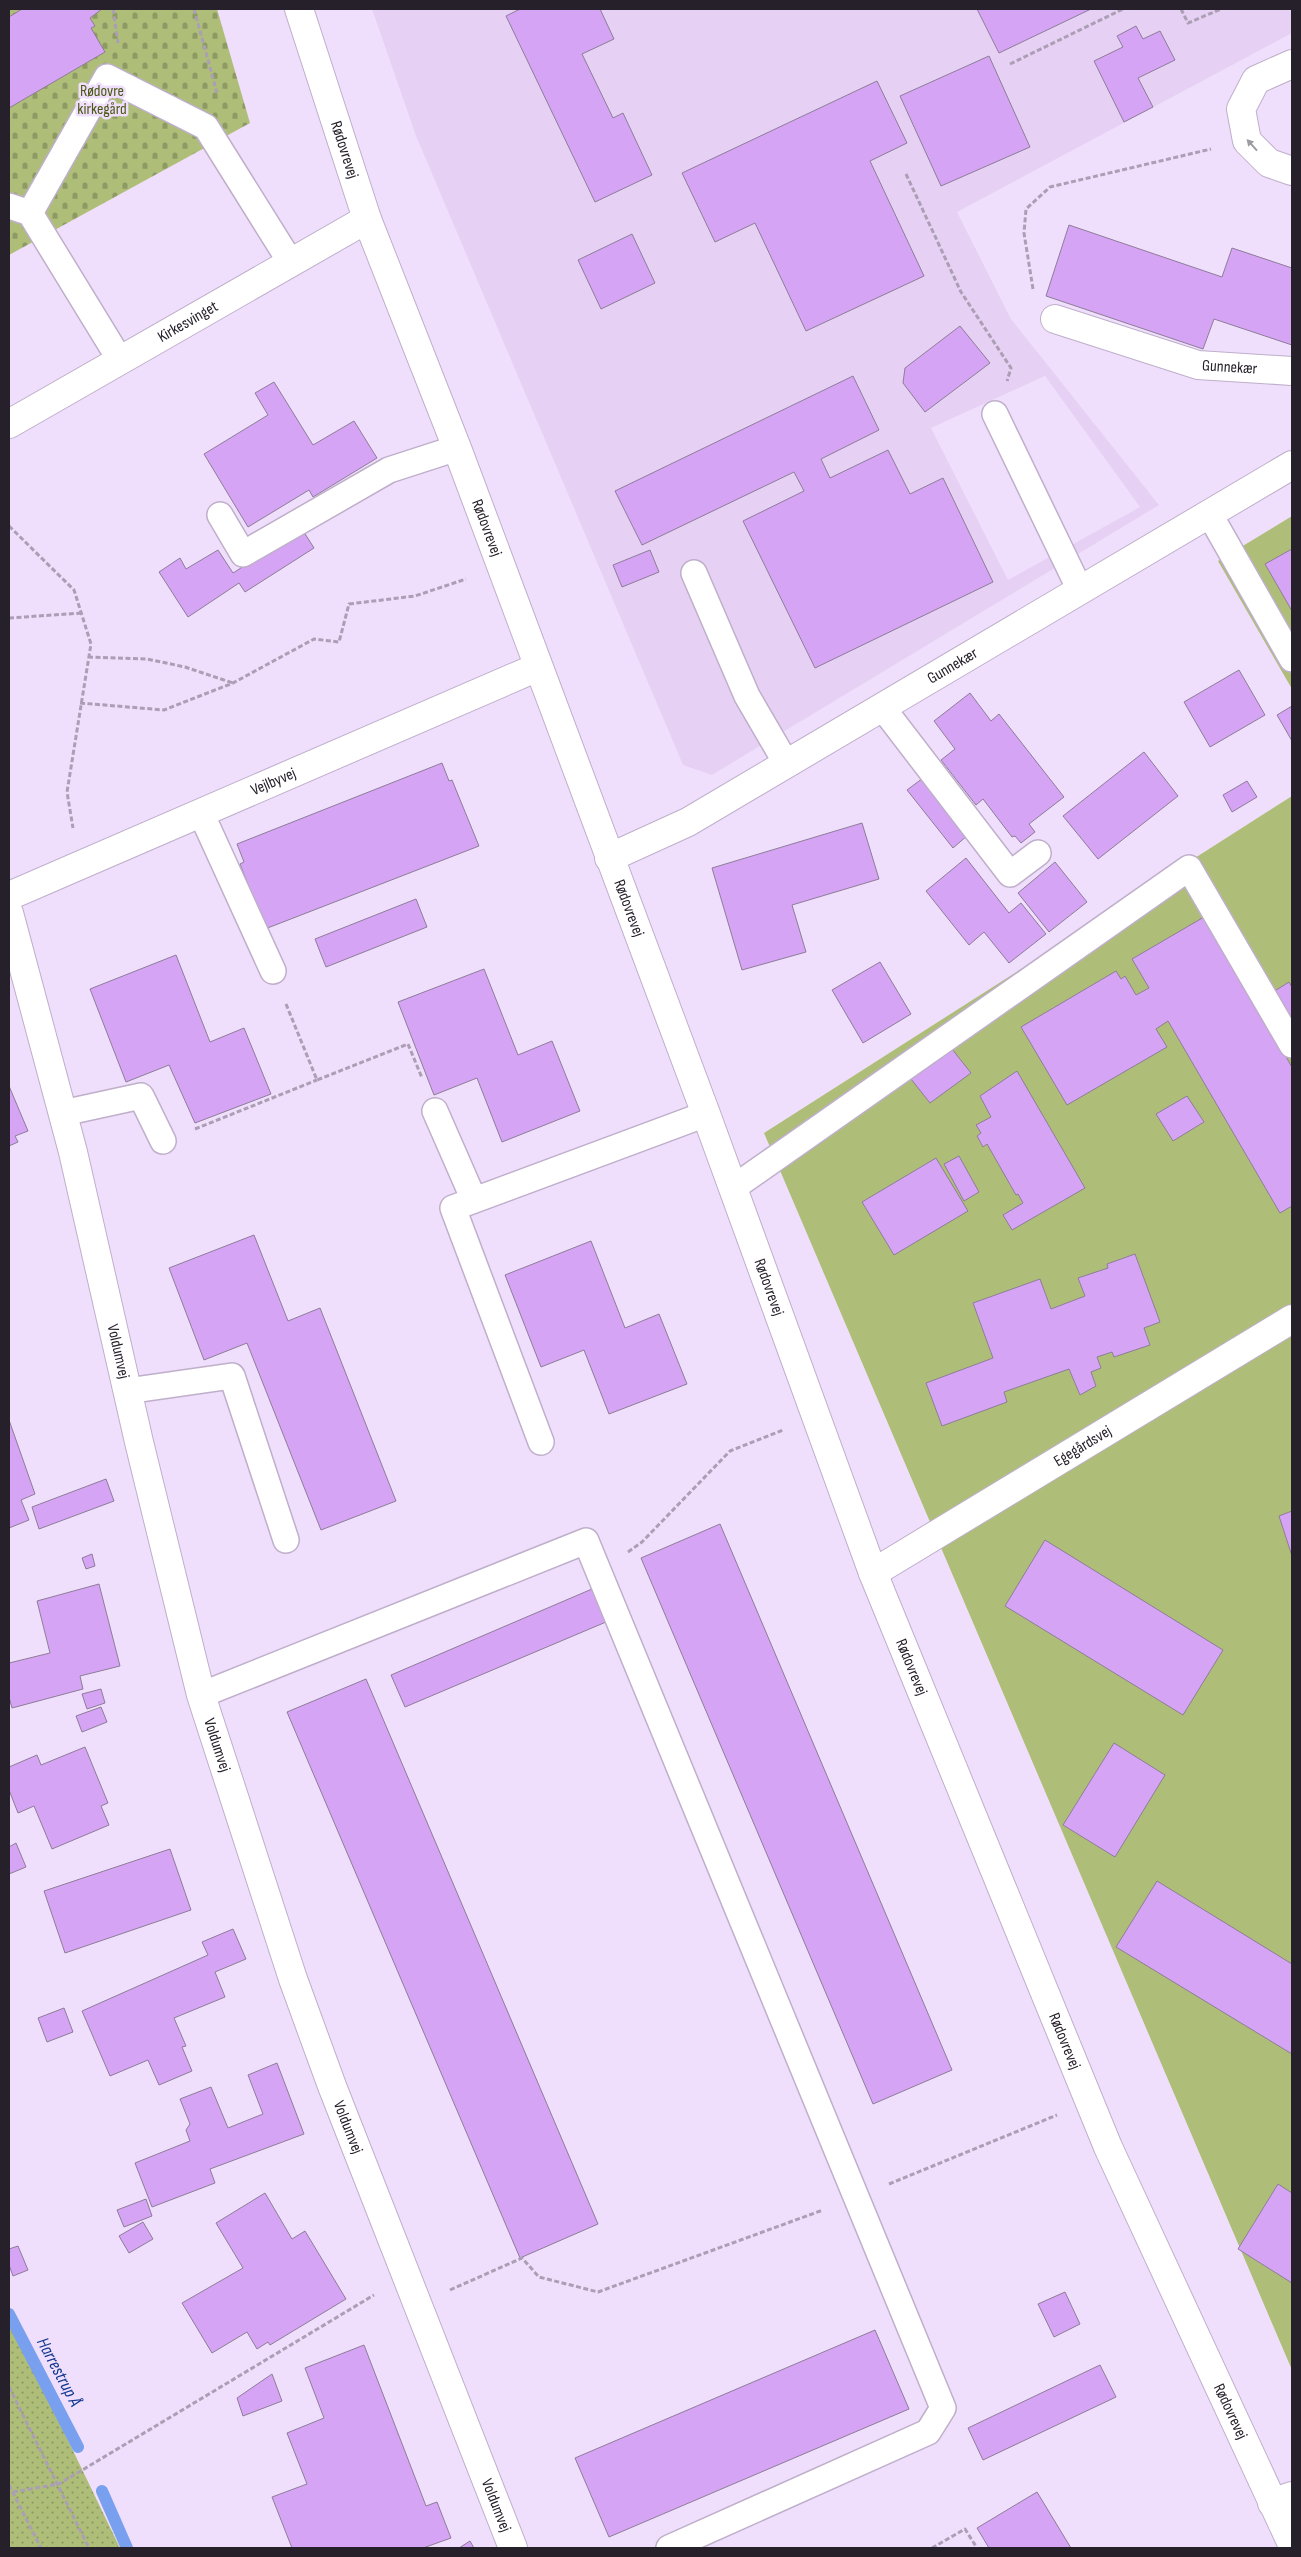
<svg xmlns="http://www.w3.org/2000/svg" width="1301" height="2557" viewBox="0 0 1301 2557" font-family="'Sofia Sans Condensed',sans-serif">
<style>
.built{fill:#e6d1f4;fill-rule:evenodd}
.grass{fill:#aebe78}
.cemetery{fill:url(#cemetery-stones)}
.park{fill:url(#park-dots)}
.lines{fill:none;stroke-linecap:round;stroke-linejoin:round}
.stream{stroke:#78a0ee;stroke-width:12}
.building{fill:#d5a4f4;stroke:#8d7d97}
.service-casing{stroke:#bfafca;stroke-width:28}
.minor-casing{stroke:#bfafca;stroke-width:30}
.tertiary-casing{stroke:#bfafca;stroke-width:30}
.path{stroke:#ab9eb5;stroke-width:3;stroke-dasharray:5 2.5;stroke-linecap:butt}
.service{stroke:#fff;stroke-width:25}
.minor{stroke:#fff;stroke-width:28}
.tertiary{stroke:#fff;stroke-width:28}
.oneway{fill:#9d9ba0}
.labels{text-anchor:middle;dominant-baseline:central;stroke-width:5;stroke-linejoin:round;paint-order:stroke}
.park-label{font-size:16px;fill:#4b5813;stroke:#f0dffc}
.street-label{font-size:16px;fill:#26202b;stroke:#f0dffc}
.water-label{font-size:18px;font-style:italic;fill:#103890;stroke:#f0dffc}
</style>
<defs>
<pattern id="cemetery-stones" width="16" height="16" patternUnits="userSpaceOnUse" patternTransform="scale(1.25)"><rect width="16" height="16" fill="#aebe78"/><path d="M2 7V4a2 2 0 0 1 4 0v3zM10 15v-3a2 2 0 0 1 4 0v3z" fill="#8d9a63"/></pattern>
<pattern id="park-dots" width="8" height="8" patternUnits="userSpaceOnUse" patternTransform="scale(1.25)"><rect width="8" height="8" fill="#aebe78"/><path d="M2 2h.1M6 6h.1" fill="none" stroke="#8d9a63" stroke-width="1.8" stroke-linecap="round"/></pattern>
</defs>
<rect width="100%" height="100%" fill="#f0dffc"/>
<path class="built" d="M372 9H1292V33L957 212 1011 319 1159 505 712 775 683 765 416 136ZM1045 376 1140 507 1008 580 931 428Z"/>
<path class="grass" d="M1292 516V689L1218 561Z
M1292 796V2370L764 1133Z"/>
<path class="cemetery" d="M9 9H217L250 123 9 255Z"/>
<path class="park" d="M9 2318 120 2548H9Z"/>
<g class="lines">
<path class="stream" d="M9 2314 78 2447
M102 2491 127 2548"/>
</g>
<path class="building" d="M22 9H102L90 18 95 26 91 28 105 52 9 108V17Z
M520 9H600L614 39 582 54 613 118 623 113 652 175 595 202 506 16Z
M977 9H1091L999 53Z
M1136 26 1143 39 1160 31 1175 60 1138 78 1153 107 1124 122 1094 61 1123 47 1117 36Z
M989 56 1030 147 941 186 900 96Z
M877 81 907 143 870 161 924 276 806 331 755 223 715 242 682 173Z
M1069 225 1222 277 1232 248 1292 268V345L1214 319 1203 349 1046 296Z
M632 234 655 283 601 309 578 260Z
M960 326 990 363 925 412 903 383 905 368Z
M853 376 879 430 821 459 830 478 888 450 910 494 943 478 993 582 815 668 743 521 804 491 794 472 642 545 615 491Z
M274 382 313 445 354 421 377 458 313 497 309 490 248 527 204 454 268 415 255 393Z
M302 529 314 548 245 592 239 583 188 617 159 572 180 558 186 569 218 550 233 573Z
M1292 549V611L1265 564Z
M650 550 659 572 622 587 613 565Z
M1239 670 1265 715 1210 747 1184 702Z
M970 693 991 721 999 714 1064 797 1029 824 1035 832 1021 843 1015 836 1012 837 983 799 976 805 941 760 955 749 934 721Z
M1292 706V741L1277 715Z
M1144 752 1178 796 1098 859 1063 816Z
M442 763 449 781 452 780 479 846 265 929 240 864 244 862 237 844Z
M923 778 968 835 953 848 907 790Z
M1247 781 1257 797 1232 812 1223 795Z
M862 823 879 879 792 905 806 952 742 970 712 868Z
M966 858 1009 913 1021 903 1046 934 1009 963 984 932 969 945 926 891Z
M1055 862 1087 902 1049 932 1018 893Z
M416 899 427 927 326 967 315 939Z
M1204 917 1292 1067V1206L1280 1213 1168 1021 1156 1029 1167 1047 1067 1105 1021 1027 1116 971 1121 979 1125 976 1136 995 1149 988 1132 959Z
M176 955 210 1042 244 1028 271 1094 195 1123 169 1065 126 1082 90 989Z
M880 962 911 1014 863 1043 832 990Z
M484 969 518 1055 552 1041 580 1111 502 1142 477 1078 434 1095 398 1002Z
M1289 982 1292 987V1023L1273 992Z
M952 1049 971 1073 930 1103 911 1079Z
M1017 1071 1085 1188 1012 1230 1003 1215 1023 1203 1018 1194 1016 1195 987 1144 983 1147 977 1136 981 1133 976 1125 991 1117 980 1096Z
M9 1086 28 1131 15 1136 18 1142 9 1146Z
M1187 1096 1204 1122 1173 1141 1156 1114Z
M959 1156 979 1192 964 1201 944 1164Z
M936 1158 968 1211 894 1255 862 1202Z
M254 1235 288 1321 320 1308 396 1501 321 1530 247 1343 204 1360 169 1268Z
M591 1241 625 1328 659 1314 687 1384 609 1414 584 1350 541 1367 505 1275Z
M1135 1254 1160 1322 1144 1328 1150 1345 1114 1357 1112 1352 1097 1357 1101 1368 1091 1372 1096 1386 1080 1395 1069 1369 1004 1392 1007 1402 942 1426 926 1383 993 1358 973 1303 1040 1279 1051 1309 1085 1296 1078 1278 1108 1268 1107 1264Z
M9 1420 35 1494 21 1500 29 1520 9 1528Z
M106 1479 114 1501 39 1529 32 1507Z
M1292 1511V1556L1279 1516Z
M720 1524 952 2070 873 2104 641 1558Z
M1045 1540 1223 1650 1183 1715 1005 1606Z
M92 1554 95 1566 86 1569 82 1558Z
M99 1584 120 1666 80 1676 83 1689 12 1708 9 1697V1663L50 1653 37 1601Z
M592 1589 606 1622 405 1707 391 1675Z
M366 1679 598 2224 520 2258 287 1712Z
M101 1689 105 1703 87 1709 82 1694Z
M101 1707 107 1722 82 1732 76 1716Z
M1114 1743 1165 1775 1115 1857 1063 1825Z
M85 1747 108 1803 101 1806 109 1825 52 1849 34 1806 18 1813 9 1790V1767L37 1755 41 1765Z
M16 1843 26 1867 9 1874V1847Z
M170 1849 191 1910 65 1953 44 1891Z
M1157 1881 1292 1964V2054L1116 1947Z
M233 1929 246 1959 215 1972 225 1997 174 2018 186 2046 182 2047 192 2071 159 2085 148 2060 110 2076 82 2011 208 1955 202 1942Z
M64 2008 73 2032 47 2042 38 2018Z
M277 2063 304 2134 210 2169 215 2183 152 2207 135 2163 190 2141 186 2130 190 2124 180 2099 211 2087 228 2128 263 2114 248 2075Z
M1278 2184 1292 2193V2283L1238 2249Z
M265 2193 292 2239 305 2231 346 2299 270 2345 268 2342 257 2349 247 2332 212 2353 182 2303 243 2268 216 2223Z
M146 2199 152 2216 124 2227 117 2210Z
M143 2222 153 2239 129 2253 119 2236Z
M18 2246 28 2270 13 2276 9 2265V2249Z
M1065 2292 1080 2324 1054 2337 1038 2304Z
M875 2330 909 2409 609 2537 575 2458Z
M364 2345 426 2506 437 2502 451 2538 423 2548H292L272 2497 307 2484 287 2433 324 2418 305 2368Z
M1100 2365 1116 2397 983 2460 968 2428Z
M272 2374 282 2401 243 2416 237 2398Z
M1037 2492 1071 2548H989L977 2528Z
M470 2541 474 2548H459Z"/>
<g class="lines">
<g class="service-casing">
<path id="service" d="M9 206 30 213
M120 360 30 213 107 77 206 127 291 263
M995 414 1080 590
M220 515 243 554 389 470 457 448
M1210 515 1292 659
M694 573 747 696 786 763
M882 707 1010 874 1038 853
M201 813 273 971
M435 1111 474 1200
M63 1113 141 1096 163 1141
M733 1188 1189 868 1292 1045
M127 1391 232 1376 286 1540
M541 1442 453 1208 706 1114
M201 1695 586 1541 943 2408 928 2432 669 2548"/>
</g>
<g class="minor-casing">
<g id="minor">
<path d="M1292 64 1256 80 1241 109 1247 141 1269 163 1292 171"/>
<path id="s1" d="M1055 319 1198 365 1292 371"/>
<path id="s2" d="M9 424 367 219"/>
<path id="s3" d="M609 858 688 822 1292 465"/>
<path id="s4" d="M9 896 538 667"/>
<path id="s5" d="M9 913 73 1152 139 1442 201 1695 293 1979 332 2086 513 2548"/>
<path id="s6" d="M873 1573 1292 1319"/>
<path d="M1272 2503 1292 2496"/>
</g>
</g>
<g class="tertiary-casing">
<g id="tertiary">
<path id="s7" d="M299 9 367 219 457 448 706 1114 873 1573 1108 2147 1292 2544"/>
</g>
</g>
<path class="path" d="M113 9 118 43
M194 9 217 93
M1181 9 1188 23 1221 9
M1010 64 1123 9
M906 174 961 292 1011 368 1007 381
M1033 289 1024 233 1026 209 1050 187 1211 149
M9 526 74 590 91 644 67 792 73 828
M9 618 82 613
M88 657 147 659 185 667 233 683
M80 703 164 710 233 683 314 639 339 642 349 604 415 596 466 579
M286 1004 317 1080 408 1044 422 1078
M195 1129 317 1080
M628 1552 642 1542 730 1451 783 1430
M889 2184 1057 2115
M450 2290 522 2258 539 2277 598 2292 823 2210
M9 2387 89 2548
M9 2485 41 2548
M13 2492 59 2484 374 2295
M932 2548 965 2529 977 2548"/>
<use href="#service" class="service"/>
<use href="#minor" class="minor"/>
<use href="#tertiary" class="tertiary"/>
</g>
<defs><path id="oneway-solid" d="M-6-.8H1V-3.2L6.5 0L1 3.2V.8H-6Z" transform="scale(1.25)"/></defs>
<use class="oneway" href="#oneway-solid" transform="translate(1252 145) rotate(-132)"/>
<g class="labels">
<g class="park-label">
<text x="102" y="91">Rødovre<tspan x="102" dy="18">kirkegård</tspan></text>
</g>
<g class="street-label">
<text stroke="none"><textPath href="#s7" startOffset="148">Rødovrevej</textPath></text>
<text stroke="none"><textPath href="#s2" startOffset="206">Kirkesvinget</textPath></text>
<text stroke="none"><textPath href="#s1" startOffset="182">Gunnekær</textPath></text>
<text stroke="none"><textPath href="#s7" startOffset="552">Rødovrevej</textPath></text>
<text stroke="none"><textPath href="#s3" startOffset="394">Gunnekær</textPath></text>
<text stroke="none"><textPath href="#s4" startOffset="288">Vejlbyvej</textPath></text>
<text stroke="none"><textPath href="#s7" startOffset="958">Rødovrevej</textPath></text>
<text stroke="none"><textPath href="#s7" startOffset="1362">Rødovrevej</textPath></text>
<text stroke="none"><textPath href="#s5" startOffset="452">Voldumvej</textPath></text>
<text stroke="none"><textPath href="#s6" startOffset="245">Egegårdsvej</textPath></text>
<text stroke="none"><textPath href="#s7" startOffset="1768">Rødovrevej</textPath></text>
<text stroke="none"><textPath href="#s5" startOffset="858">Voldumvej</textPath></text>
<text stroke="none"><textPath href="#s7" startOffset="2172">Rødovrevej</textPath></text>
<text stroke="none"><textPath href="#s5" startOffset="1262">Voldumvej</textPath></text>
<text stroke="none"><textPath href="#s7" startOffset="2578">Rødovrevej</textPath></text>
<text stroke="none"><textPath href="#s5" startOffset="1668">Voldumvej</textPath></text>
</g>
<g class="water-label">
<text transform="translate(59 2372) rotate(62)">Harrestrup Å</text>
</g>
</g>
<rect width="1301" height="2557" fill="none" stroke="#26202b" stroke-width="20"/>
</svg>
